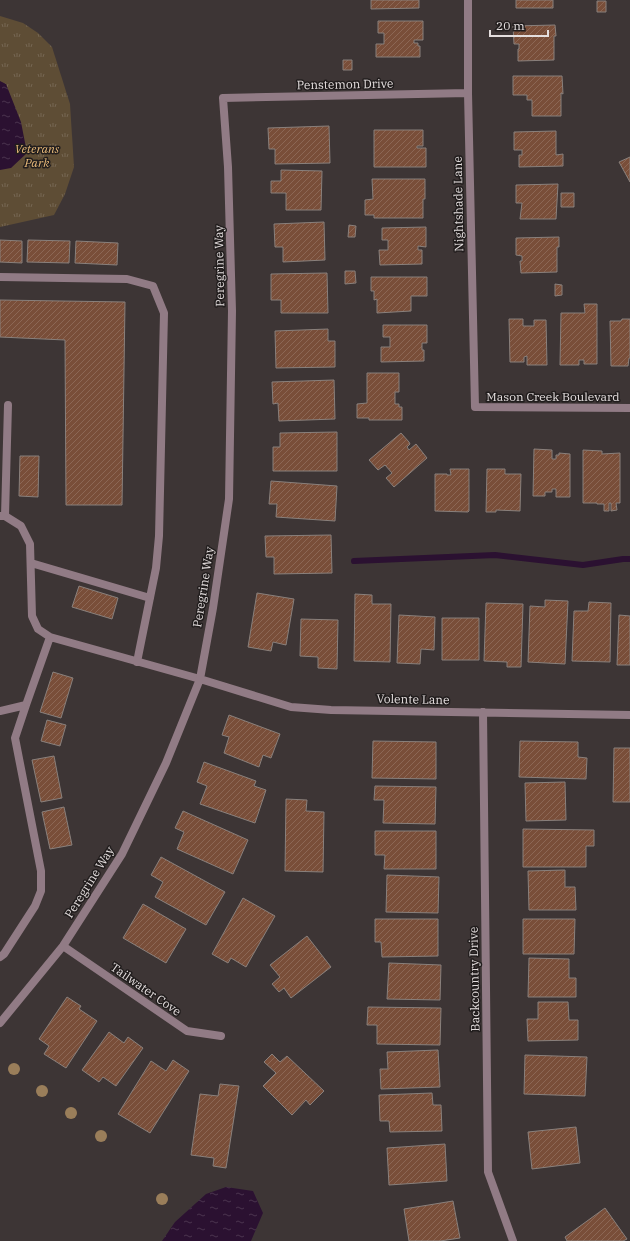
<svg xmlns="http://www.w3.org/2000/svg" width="630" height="1241" viewBox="0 0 630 1241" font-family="'IBM Plex Serif',serif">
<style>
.park{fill:url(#park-tufts)}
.water{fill:url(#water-ripples)}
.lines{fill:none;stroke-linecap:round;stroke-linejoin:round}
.stream{stroke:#2b1131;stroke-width:6}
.building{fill:url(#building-hatch);stroke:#89807c}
.lane{stroke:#917b85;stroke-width:8}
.street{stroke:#917b85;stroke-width:8}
.tree{fill:#9a7e5a}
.labels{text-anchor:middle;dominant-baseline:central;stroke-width:3;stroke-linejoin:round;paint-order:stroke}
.street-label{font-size:12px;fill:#e4dede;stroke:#211d1d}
.park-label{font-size:12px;font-style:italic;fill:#e7b979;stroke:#211d1d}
</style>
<defs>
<pattern id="park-tufts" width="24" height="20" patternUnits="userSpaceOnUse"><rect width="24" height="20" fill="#5e4d35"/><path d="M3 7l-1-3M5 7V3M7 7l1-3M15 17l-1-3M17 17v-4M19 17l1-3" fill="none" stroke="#756652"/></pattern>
<pattern id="water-ripples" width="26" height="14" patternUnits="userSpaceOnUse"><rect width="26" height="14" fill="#2b1131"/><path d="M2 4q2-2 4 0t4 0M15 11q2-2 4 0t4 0" fill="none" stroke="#4a334e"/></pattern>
<pattern id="building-hatch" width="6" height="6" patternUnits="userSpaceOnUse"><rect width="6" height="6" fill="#794e39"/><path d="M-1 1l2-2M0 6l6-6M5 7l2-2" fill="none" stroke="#8c6755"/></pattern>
</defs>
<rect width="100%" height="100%" fill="#3d3535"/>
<path class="park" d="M0 16 23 23 38 33 52 47 70 104 74 167 65 194 54 215 0 227Z"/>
<path class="water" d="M0 81 6 84 21 122 27 153 11 168 0 170Z
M226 1187 253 1191 263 1213 251 1241H162L175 1222 206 1194Z"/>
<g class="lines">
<path class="stream" d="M354 561 495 555 583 565 623 559H630"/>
</g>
<path class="building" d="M371 0H419V8L371 9Z
M516 0H553V8H516Z
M597 1H606V12H597Z
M378 21H423V40H414V43H418V46H420V57H376V44H384V33H378Z
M555 25 556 36H554V60L518 61V49H519V44H514L513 26Z
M343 60H352V70H343Z
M513 76H562L563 94 561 93V116H532V100H527V95H513Z
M329 126 330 163 275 164V149H269L268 128Z
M374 130H423V146H417V148H426V167H374Z
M556 131V155L563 154V166L519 167V155H522V150H514V132Z
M630 157V182L619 162Z
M281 170 322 171 321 210H286V193H271V181H281Z
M372 179H425V199H423V218H374V215H365V200L373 199Z
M558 184 556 219H520L522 203H516V185Z
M561 193H574V207H561Z
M324 222 325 260 283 262V247H275L274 224Z
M349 225 356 226 355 237H348Z
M426 227V247L418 246V250H422V264L380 265 379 250H388V240H382V228Z
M559 237V247H557V272L521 273 520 261H522V256L516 255V238Z
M0 240 22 241V263L0 262Z
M28 240 70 241 69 263 27 262Z
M76 241 118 243 117 265 75 263Z
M345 271H355L356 283 345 284Z
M327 273 328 313H281V300H271V274Z
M371 277H427V296H411V311L377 313V299L374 300V291H371Z
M555 284 562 285V295L555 296Z
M0 300 125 302 122 505H66L65 340 0 337Z
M584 304H597V364H584V360H579V365H560L561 313H585Z
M509 319H523V326H534V320H546L547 365H527V356L524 357V362H510Z
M622 319H630V358H629L628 366H611L610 321H621Z
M383 325H427V343H422V350H424V361L381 362V347H390V337H383Z
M328 329V341H335V367L276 368 275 331Z
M367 373H399V392H395V404H399V407H402V420H369V418H357V404L367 403Z
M334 380 335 419 279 421 278 403 273 404 272 382Z
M337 432V471H273V447H280V433Z
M401 433 409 442 410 444 407 447 409 450 416 444 427 458 394 487 386 478 392 473 385 465 378 470 369 460Z
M534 449 552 450V459H556V455H559V453L570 454V497H556V489H552V492H545V496H533Z
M583 450 602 451V454L620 453V503H616L617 510 611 511V503H609V511H604V504H597V503H583Z
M20 456H39L38 497 19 496Z
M450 469H469V511L468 512 435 511V474H447V475H451Z
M487 469H505V474H521L520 511 496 510V512H486Z
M271 481 337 486 335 521 276 517 277 504H269Z
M331 535 332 573 274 574V557H266L265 536Z
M79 586 118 598 112 619 72 607Z
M257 593 294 599 286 645 273 642 271 651 248 647Z
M355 594 372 595V604H391L390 662 354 661Z
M545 600 568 601 565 664 528 662 530 606 545 607Z
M589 602 611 603 610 662 572 661 574 611H588Z
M486 603 523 604 521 667H507V662L484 661Z
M399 615 435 617 434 650 421 649 420 664 397 663Z
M619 615 630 616V665H617Z
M442 618H479V660H442Z
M301 619 338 620 337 669 318 668V657L300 656Z
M53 672 73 678 61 718 40 712Z
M229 715 280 734 271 758 263 755 259 767 224 753 229 737 222 735Z
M47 720 66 725 60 746 41 741Z
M373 741 436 742V779L372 778Z
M520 741 578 742V757L587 758 586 779 519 777Z
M614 748H630V802H613Z
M54 756 62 798 41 802 32 760Z
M204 762 256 781 254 786 266 790 255 823 200 804 207 786 197 782Z
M565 782 566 820 526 821 525 783Z
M375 786 436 787 435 824 383 823 384 800H374Z
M286 799 307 800 306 811 324 812 323 872 285 871Z
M64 807 72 845 50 849 42 812Z
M183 811 248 840 233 874 177 849 184 832 175 828Z
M523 829 594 830V846H586V867H523Z
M375 831H436V869H384L385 855H375Z
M161 857 225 892 206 925 155 897 163 882 151 875Z
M565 870V887H575L576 910H529L528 871Z
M387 875 439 877 438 913 386 912Z
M243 898 275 916 246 967 231 958 228 963 212 954Z
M143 904 186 929 166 963 123 938Z
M375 919H438V956L382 957 381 942H375Z
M523 919H575L574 954H523Z
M307 936 331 967 291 998 284 988 279 992 272 984 280 977 270 965Z
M529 958 569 959V978H576V997H528Z
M389 963 441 965 440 1000 387 999Z
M67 997 81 1006 79 1009 97 1021 66 1068 44 1054 49 1046 39 1039Z
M538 1002H568L569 1020H578V1040L528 1041 527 1019H538Z
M368 1007 441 1008 440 1045 377 1044V1025H367Z
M109 1032 124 1043 128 1037 143 1048 116 1086 103 1077 99 1082 82 1070Z
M438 1050 440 1087 381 1089 380 1069H388L387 1052Z
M272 1054 280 1062 287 1056 324 1091 310 1105 306 1100 292 1115 263 1086 276 1073 264 1062Z
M525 1055 587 1057 585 1096 524 1094Z
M173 1060 189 1071 150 1133 118 1114 151 1061 166 1071Z
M220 1084 239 1086 226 1168 213 1166 214 1158 191 1155 200 1094 218 1096Z
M432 1093 433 1105H441L442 1131 390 1132 389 1121H380L379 1095Z
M576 1127 580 1163 532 1169 528 1132Z
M445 1144 447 1181 389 1185 387 1148Z
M453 1201 460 1238 440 1241H409L404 1209Z
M605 1208 627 1239 623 1241H567L565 1237Z"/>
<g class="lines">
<path class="lane" d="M0 277 127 279 153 286 164 313 159 536 156 568 137 662
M0 516H5L21 526 30 544 32 616 38 629 50 637
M5 516 8 405
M31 563 150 598
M26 705 50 637 200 679
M0 711 26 705 15 738 41 871V891L35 906 4 954 0 957"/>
<path class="street" d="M468 0V93L475 407 630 408
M200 679 291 707 331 710 630 715
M483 712 488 1172 513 1241
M63 946 187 1031 221 1036
M0 1023 63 946 122 854 166 763 200 679 213 608 229 499 232 311 228 167 223 98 468 93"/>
</g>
<g class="tree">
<circle cx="14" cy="1069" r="6"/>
<circle cx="42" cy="1091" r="6"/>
<circle cx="71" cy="1113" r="6"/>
<circle cx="101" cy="1136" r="6"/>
<circle cx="162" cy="1199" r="6"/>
</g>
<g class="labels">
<g class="street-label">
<text transform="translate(345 84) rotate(-1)">Penstemon Drive</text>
<text transform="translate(458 204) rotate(-91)">Nightshade Lane</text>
<text transform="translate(219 266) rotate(-91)">Peregrine Way</text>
<text x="553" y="396">Mason Creek Boulevard</text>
<text transform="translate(203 587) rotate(-81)">Peregrine Way</text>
<text transform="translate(413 699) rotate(1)">Volente Lane</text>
<text transform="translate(89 882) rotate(-58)">Peregrine Way</text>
<text transform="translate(474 979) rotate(-91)">Backcountry Drive</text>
<text transform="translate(146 989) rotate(35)">Tailwater Cove</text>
</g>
<g class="park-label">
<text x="37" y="148">Veterans<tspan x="37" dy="14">Park</tspan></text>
</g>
</g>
<path d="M490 30v6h58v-6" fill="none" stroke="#e4dede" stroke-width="2"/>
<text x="496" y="30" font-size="12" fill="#e4dede" stroke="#211d1d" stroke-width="3" paint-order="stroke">20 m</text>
</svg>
